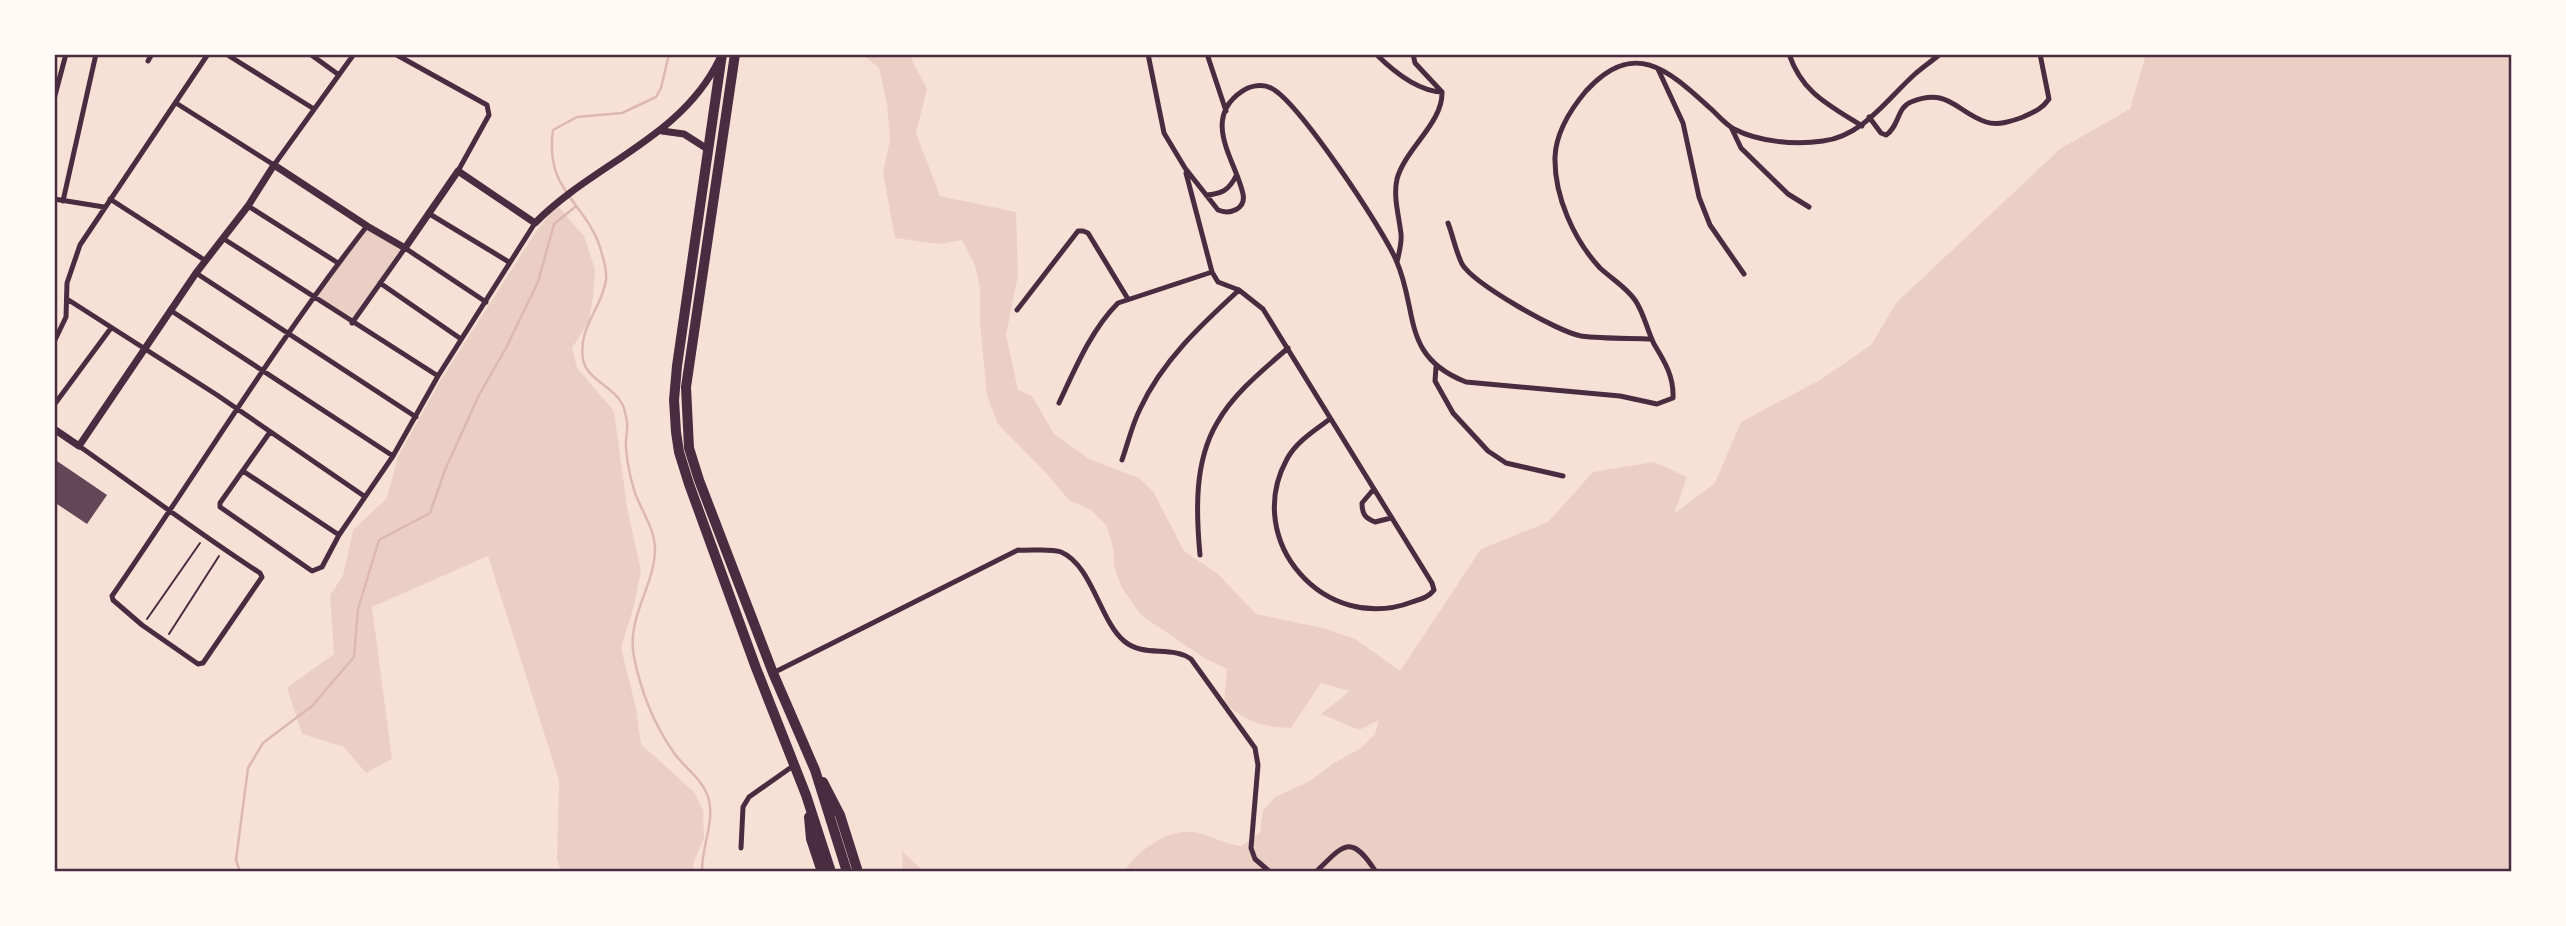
<svg xmlns="http://www.w3.org/2000/svg" width="2566" height="926" viewBox="0 0 2566 926" font-family="Merriweather,serif">
<style>
.green{fill:#ebcfc5}
.lines{fill:none;stroke-linecap:round;stroke-linejoin:round}
.stream{stroke:#dcb8b0;stroke-width:2.5}
.building{fill:#644757}
.path{stroke:#4a2c40;stroke-width:2}
.minor{stroke:#4a2c40;stroke-width:5}
.tertiary{stroke:#4a2c40;stroke-width:7}
.trunk{stroke:#4a2c40;stroke-width:10}
.neatline{fill:none;stroke:#4a2c40;stroke-width:2.5}
</style>
<rect width="100%" height="100%" fill="#f7e1d7"/>
<path class="green" d="M862 54H909L927 89 916 133 940 196 1016 212 1018 275 1006 335 1018 390 1032 396 1054 434 1089 459 1139 478 1153 491 1184 551 1218 574 1256 614 1323 628 1355 639 1400 671 1481 549 1548 522 1593 472 1654 462 1687 477 1674 514 1715 483 1741 422 1820 380 1871 345 1897 302 2060 149 2130 109 2146 54H2512V872H1124C1138 850 1170 826 1199 833 1213 837 1226 844 1241 846L1260 833 1263 811 1275 797 1310 781 1334 763 1361 748 1375 734 1379 720 1359 730 1321 714 1350 691 1321 683 1291 728C1259 726 1250 723 1224 703L1227 669 1204 658 1141 615 1122 588 1114 566V552L1107 526 1091 510 1069 500 1047 474 998 424 987 396 980 323V289L975 265 962 240 939 244 895 238 883 173 890 139 887 104 879 68Z
M557 205 584 236 595 269 593 298 589 321 572 348 577 368 614 411 627 507 641 571 634 606 621 648 636 708 641 744 695 793 703 811 704 838 693 864 694 872H561L557 859 559 780 488 556 372 607 392 759 366 773 344 747 302 734 287 688 334 654 330 595 343 576 353 530 387 498 398 456 442 378 537 230Z
M367 226 405 248 352 323 315 298Z
M902 851 924 872H903Z"/>
<g class="lines">
<path class="stream" d="M669 54 661 88 656 97 622 113 577 117 553 130C544 194 589 202 602 254 604 261 607 272 606 280 602 309 578 326 583 359 586 379 612 386 621 402 624 406 626 416 627 422 628 431 625 440 626 448 627 462 630 476 634 490 640 509 655 528 655 549 655 586 626 617 634 657 641 692 653 723 674 753 684 767 700 777 707 794 717 820 701 845 702 872
M240 872 236 860 248 768 263 743 312 706 354 657 358 609 379 540 430 513 445 470 479 395 506 348 538 282 554 224 575 207"/>
</g>
<path class="building" d="M54 459 107 495 87 524 54 502Z"/>
<g class="lines">
<path class="path" d="M147 619 200 543
M169 634 219 556"/>
<path class="minor" d="M226 54 314 109
M310 54 339 75
M395 54 487 105 489 115 458 171
M1148 54 1164 133 1185 168 1218 210C1230 215 1246 209 1243 194 1236 161 1201 120 1241 92 1249 86 1262 83 1271 88 1298 101 1383 229 1396 260 1419 311 1400 356 1466 382L1620 396 1657 404 1673 398C1674 377 1665 362 1654 344 1647 330 1644 313 1635 300 1626 287 1612 279 1600 268 1574 240 1554 196 1555 157 1556 132 1570 110 1586 91 1634 38 1668 70 1710 108 1718 115 1725 124 1734 129 1759 142 1795 145 1823 141 1863 136 1887 99 1915 74 1923 67 1932 61 1940 54
M1207 54 1226 111
M1376 54C1394 72 1417 91 1442 92
M1789 54C1802 93 1829 105 1862 126
M148 61 152 54
M1658 69 1683 123 1699 197 1710 225 1744 274
M54 99 66 54
M176 103 274 165 354 54
M1869 117 1881 133 1886 135C1899 127 1897 107 1911 102 1949 87 1956 112 1986 122 1998 126 2012 121 2023 117 2034 112 2042 109 2049 99L2040 54
M1731 127 1741 148 1788 194 1809 207
M1186 173 1212 272 1218 282 1239 290 1263 309 1432 583 1434 590C1429 597 1421 599 1412 602 1325 635 1242 541 1287 459 1296 442 1315 430 1330 419
M1206 195C1222 194 1229 190 1236 176
M54 199 104 207
M110 199 206 261
M63 201 96 54
M248 206 338 263
M428 213 509 262
M1448 223C1453 236 1456 252 1462 264 1474 284 1558 332 1581 336 1604 339 1629 338 1652 339
M224 239 438 376
M1397 262C1399 253 1402 243 1401 234 1399 216 1393 197 1397 179 1405 149 1443 123 1442 92L1415 63 1413 54
M196 273 416 417
M380 283 461 339
M67 299 217 395 364 496
M170 310 393 456
M1017 310 1078 231H1083L1088 233 1128 299
M352 323 405 248 486 302
M54 342 66 317 67 283 80 245 208 54
M1436 367 1435 381 1453 413 1488 451 1506 463 1563 476
M1059 403C1075 369 1091 330 1118 303L1212 272
M54 405 111 328
M270 432 220 503V507L312 571 322 567 339 535 393 456 438 376 535 223
M79 446C139 488 198 533 260 573L262 577 203 663 198 664 142 625 113 600 112 596C197 473 275 344 367 226
M1122 460C1128 443 1132 425 1140 409 1162 361 1201 325 1239 290
M243 471 339 535
M1373 490 1362 503C1362 514 1365 518 1375 522L1391 518
M1200 555C1196 512 1194 462 1217 423 1234 393 1263 370 1288 348
M773 673 1018 550C1030 551 1050 548 1061 552 1092 565 1100 621 1124 641 1144 658 1171 645 1191 659L1255 748 1258 765 1251 848 1255 859 1270 872
M741 848 743 807 749 797 793 766
M1316 872C1344 844 1351 833 1376 872"/>
<path class="tertiary" d="M662 131 684 134 709 150
M54 429 79 446 196 273 248 206 274 165 367 226 405 248 458 171 535 223C593 164 681 138 719 60"/>
<path class="trunk" d="M722 54 677 366 674 400 676 432 679 452 689 484 756 668 806 795 831 872
M735 54 686 387 689 448 699 480 773 673 815 770 847 872
M823 782 840 815 858 872
M809 817 811 839 822 872"/>
</g>
<rect width="2566" height="926" fill="none" stroke="#fffaf5" stroke-width="112"/>
<rect x="56" y="56" width="2454" height="814" class="neatline"/>
</svg>
